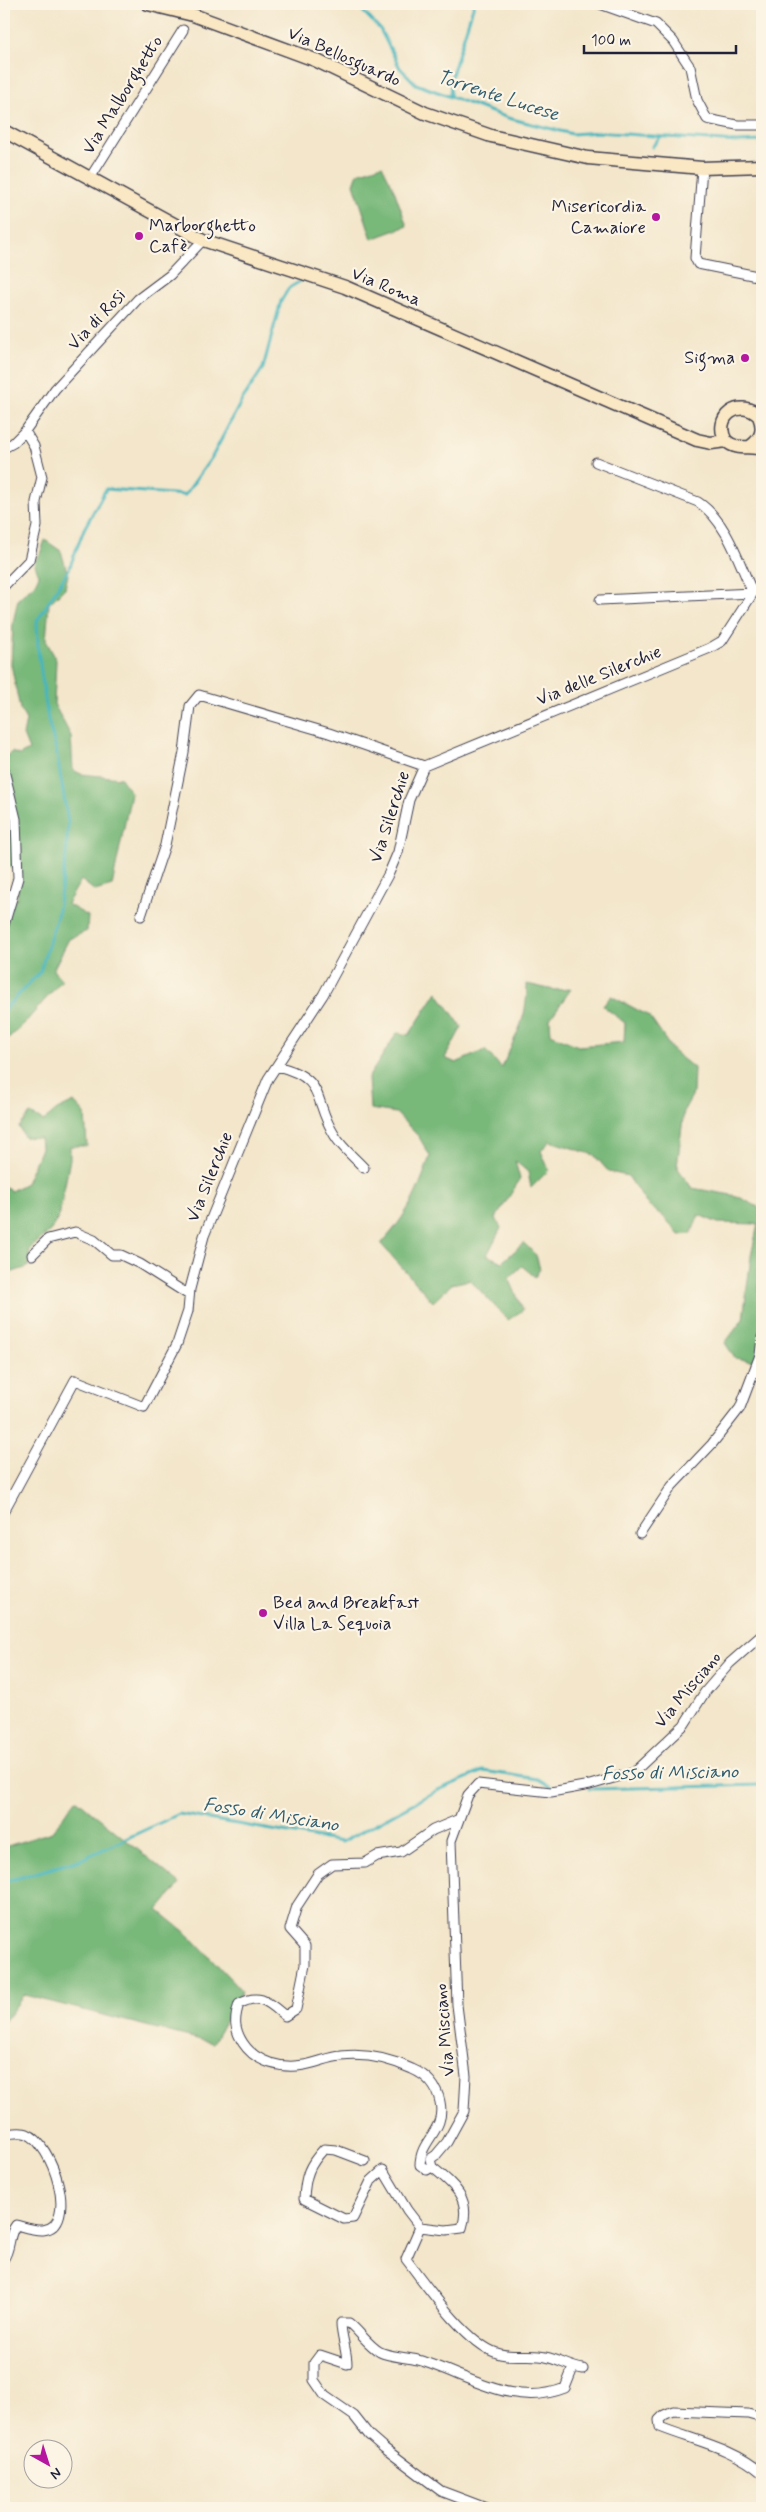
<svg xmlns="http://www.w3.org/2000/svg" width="766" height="2512" viewBox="0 0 766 2512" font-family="Mynerve,sans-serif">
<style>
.forest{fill:#78b879;stroke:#4d6d5a}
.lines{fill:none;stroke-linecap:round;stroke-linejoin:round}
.stream{stroke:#46b6be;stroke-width:3}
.street-casing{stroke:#413f50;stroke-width:11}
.secondary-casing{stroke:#413f50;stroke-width:15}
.street{stroke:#fff;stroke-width:9}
.secondary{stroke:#fae7c3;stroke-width:12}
.poi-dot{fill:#b5179e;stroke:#fcf5e5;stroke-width:2}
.labels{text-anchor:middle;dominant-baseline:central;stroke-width:4.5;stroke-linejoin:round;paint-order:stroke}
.street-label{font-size:18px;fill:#22223b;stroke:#fcf5e5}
.poi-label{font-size:18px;fill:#22223b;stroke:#fcf5e5;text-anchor:end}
.water-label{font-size:19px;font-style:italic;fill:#305d6f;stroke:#fcf5e5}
</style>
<rect width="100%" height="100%" fill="#fcf5e5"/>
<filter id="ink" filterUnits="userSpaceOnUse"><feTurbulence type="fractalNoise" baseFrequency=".02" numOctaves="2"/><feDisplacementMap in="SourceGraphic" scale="10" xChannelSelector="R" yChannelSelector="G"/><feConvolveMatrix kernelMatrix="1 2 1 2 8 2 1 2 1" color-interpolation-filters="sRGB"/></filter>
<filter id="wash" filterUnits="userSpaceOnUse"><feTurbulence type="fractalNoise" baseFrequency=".0096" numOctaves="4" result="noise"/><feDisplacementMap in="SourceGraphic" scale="20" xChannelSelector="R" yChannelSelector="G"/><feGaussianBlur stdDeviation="1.12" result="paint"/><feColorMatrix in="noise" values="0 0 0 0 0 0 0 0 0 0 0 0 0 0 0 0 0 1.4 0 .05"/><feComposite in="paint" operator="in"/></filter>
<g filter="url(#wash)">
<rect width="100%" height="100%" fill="#f3e6ca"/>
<path class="forest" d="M382 165 393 187 407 226 372 239 354 184 358 173Z
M45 540 61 551 68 575 65 588 49 604 46 640 56 660 54 704 71 736 73 770 81 774 121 778 131 793 112 886 95 891 81 880 67 904 88 916 87 931 69 939 53 970 62 980 24 1024 4 1042V896L17 899 20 871 4 864V746L6 756 12 752 19 755 29 750 23 735 26 720 20 709 11 664 13 623 18 599 35 584 39 575 34 562 40 554Z
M527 984 554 990 571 989 550 1019 551 1034 578 1046 624 1042 625 1023 603 1006 611 996 649 1016 673 1051 694 1068 693 1094 684 1110 677 1167 692 1188 737 1196 762 1209 759 1295 762 1305V1363L735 1358 725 1343 743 1319 751 1256 758 1224 718 1223 699 1215 691 1234 679 1235 665 1218 646 1203 628 1176 609 1172 594 1155 550 1141 541 1151 549 1170 531 1188 528 1172 515 1161 520 1179 496 1218 501 1228 487 1255 502 1262 524 1243 536 1255 540 1269 535 1277 522 1266 509 1278 523 1310 508 1320 470 1280 452 1284 433 1302 381 1244C408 1214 417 1194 430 1156L419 1137 396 1113 370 1109 368 1078 397 1033 409 1035 437 992 462 1027 445 1058 456 1063 485 1050 502 1068C515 1033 527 1024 527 984Z
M74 1102 85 1114 87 1146H70V1159L59 1216 51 1230 30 1249 28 1267 10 1273 6 1265H4V1186L11 1191 26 1183 41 1148 40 1138 24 1137 19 1127 30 1114 44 1121 57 1110Z
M76 1799 180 1884 158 1910 190 1936 242 1991 213 2043 24 1995 4 2022V1847L52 1832Z"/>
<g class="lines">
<path class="stream" d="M356 4 380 29 400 68 416 84 508 118 572 134 598 132 737 142 762 141
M450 97 451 78 474 4
M652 147 660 137
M4 1010 40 972 57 916 66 856 68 822 56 749 48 720 38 650 37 621 69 569 84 529 106 489 185 495 212 457 242 400 263 368 281 301 289 288 304 279
M589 1789 762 1785
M4 1882 80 1860 179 1814 342 1842 436 1791 483 1771 538 1779 555 1789"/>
</g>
</g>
<g filter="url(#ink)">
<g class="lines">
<g class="street-casing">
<path id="street" d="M600 4 656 24 673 41 690 67 697 100 707 119 737 125H762
M702 168 695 258 698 264 762 277
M90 178 183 30
M4 448 13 443 25 431 55 389 138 299 170 275 203 240
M596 462 698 502C727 521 739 563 753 593L600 600
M4 586 29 560 37 526 36 502 42 477 34 446 25 431
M424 766 710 648 722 641 753 593 762 588
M4 770 16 819 18 878 4 925
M141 916 165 845 184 752 190 706 199 695 329 733 424 766
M277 1066C328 1079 312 1100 335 1136 342 1148 355 1158 364 1168
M32 1255 48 1239 75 1232 94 1240 112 1255H121L140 1264 189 1295
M4 1511 75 1380 144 1407 177 1344 188 1311 190 1289 204 1236 268 1079 323 995 389 873 398 852 409 800 424 766
M640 1534 672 1486 712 1444 740 1408 760 1355 762 1337
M4 2134C10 2134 21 2131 27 2134 52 2143 80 2226 43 2230 35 2231 24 2227 16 2225 8 2235 11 2248 4 2258
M365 2161 336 2150 324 2149C309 2165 305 2176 304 2199L344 2219 353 2218 371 2181 383 2170 407 2210 420 2227
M432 2167 427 2170 420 2165C420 2139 446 2131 440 2102 437 2086 426 2075 412 2069 389 2058 367 2053 341 2056 329 2057 317 2063 304 2065 282 2069 256 2063 243 2043 234 2029 234 2019 239 2004 260 1992 269 2003 285 2016L296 2009 305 1965V1946L290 1929 297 1906 318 1874 332 1864 365 1863 377 1856 401 1852 433 1830 457 1820
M583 2369C568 2367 555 2357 539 2356 525 2354 511 2358 497 2353 466 2343 426 2285 406 2259L420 2227 446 2230 462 2228C472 2198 453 2184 432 2167L430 2159 436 2155 447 2142 464 2111 466 2076 457 2005 451 1841 468 1795 478 1784 551 1792 590 1785 634 1772 684 1725 705 1692 730 1663 762 1635
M762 2418 748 2414 673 2411 664 2415 659 2420 660 2427C695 2441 734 2448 762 2473
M486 2508 441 2491 384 2448 369 2435 354 2416 325 2396 314 2380V2363L320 2355 347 2364C347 2350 341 2337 341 2323H349C360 2332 368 2345 380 2352 390 2357 406 2357 418 2360 467 2374 512 2409 565 2388L573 2368"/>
</g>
<g class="secondary-casing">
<path id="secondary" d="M148 4 193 15 315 60 425 113 491 136 588 158 702 168 762 166
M4 131 203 240 345 287 697 440 711 443 726 441
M751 446C762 438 764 429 759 416 740 397 712 417 726 441 738 451 749 445 762 449"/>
</g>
<use href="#street" class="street"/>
<use href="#secondary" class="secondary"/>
</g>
</g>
<g class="poi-dot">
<circle cx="656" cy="217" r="5"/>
<circle cx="139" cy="236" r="5"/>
<circle cx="745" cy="358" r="5"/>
<circle cx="263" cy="1613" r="5"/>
</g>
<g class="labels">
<g class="street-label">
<text transform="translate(344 57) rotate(24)">Via Bellosguardo</text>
<text transform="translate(123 95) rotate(-58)">Via Malborghetto</text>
<text transform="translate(386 287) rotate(23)">Via Roma</text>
<text transform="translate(97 320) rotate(-47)">Via di Rosi</text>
<text transform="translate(599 676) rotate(-22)">Via delle Silerchie</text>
<text transform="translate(390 817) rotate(-72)">Via Silerchie</text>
<text transform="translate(210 1177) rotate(-68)">Via Silerchie</text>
<text transform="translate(688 1690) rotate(-50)">Via Misciano</text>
<text transform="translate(445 2030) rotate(-95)">Via Misciano</text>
</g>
<g class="poi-label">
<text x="646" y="207">Misericordia<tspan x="646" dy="21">Camaiore</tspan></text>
<text x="149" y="226" text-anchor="start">Marborghetto<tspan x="149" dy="21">Cafè</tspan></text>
<text x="735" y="358">Sigma</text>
<text x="273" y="1603" text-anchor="start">Bed and Breakfast<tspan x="273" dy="21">Villa La Sequoia</tspan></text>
</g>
<g class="water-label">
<text transform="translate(498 96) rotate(18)">Torrente Lucese</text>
<text transform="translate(670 1773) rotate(-1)">Fosso di Misciano</text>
<text transform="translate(271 1815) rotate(9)">Fosso di Misciano</text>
</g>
</g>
<rect width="766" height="2512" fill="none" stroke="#fcf5e5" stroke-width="20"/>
<g transform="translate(48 2464) rotate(141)"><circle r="24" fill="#fcf5e5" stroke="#a5a1a1"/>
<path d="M0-4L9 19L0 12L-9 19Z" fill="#b5179e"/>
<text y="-8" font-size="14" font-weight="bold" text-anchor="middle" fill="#22223b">N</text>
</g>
<path d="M584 45v8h152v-8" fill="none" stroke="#22223b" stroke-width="2.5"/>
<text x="591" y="45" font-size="15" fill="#22223b" stroke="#fcf5e5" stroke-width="4" paint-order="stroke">100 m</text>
</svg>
